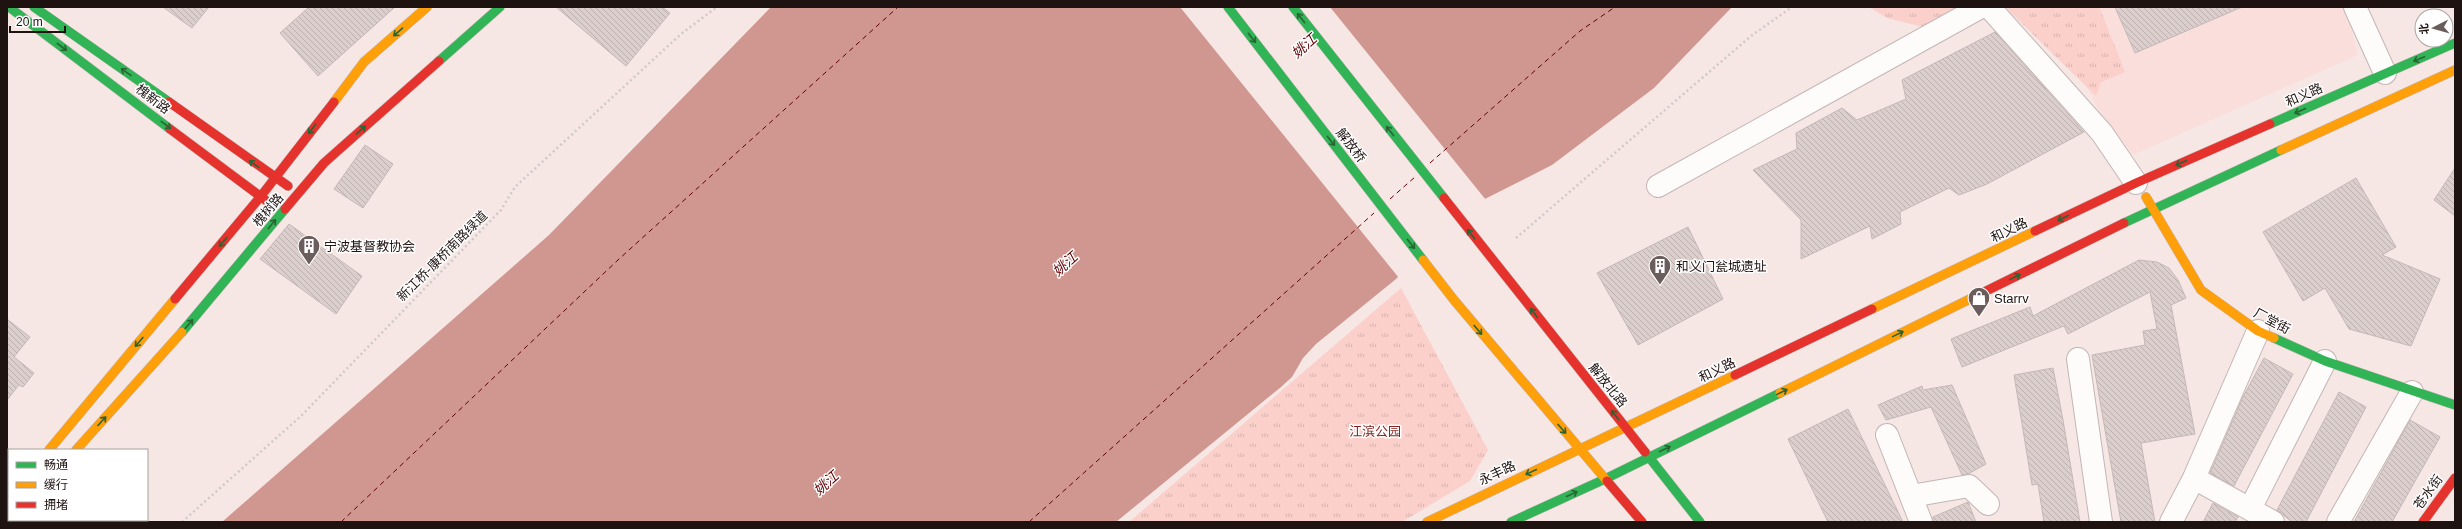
<svg xmlns="http://www.w3.org/2000/svg" width="2462" height="529" viewBox="0 0 2462 529" font-family="Arial,'Noto Sans SC',sans-serif">
<style>
.built{fill:#f9dedb}
.grass{fill:url(#grass-tufts)}
.water{fill:#d09690}
.pier{fill:#f6e7e5}
.lines{fill:none;stroke-linecap:round;stroke-linejoin:round}
.ferry{stroke:#610005;stroke-width:1;stroke-dasharray:5 4;stroke-linecap:butt}
.building{fill:url(#building-back-hatch);stroke:#c4b8b6}
.street-casing{stroke:#c3b6b5;stroke-width:24}
.fast-casing{stroke:#c3b6b5;stroke-width:10}
.slow-casing{stroke:#c3b6b5;stroke-width:10}
.jam-casing{stroke:#c3b6b5;stroke-width:10}
.path{stroke:#cfc9c8;stroke-width:2.5;stroke-dasharray:2 3;stroke-linecap:butt}
.street{stroke:#fefbfb;stroke-width:22}
.fast{stroke:#30b455;stroke-width:9}
.slow{stroke:#ff9f0a;stroke-width:9}
.jam{stroke:#e5322d;stroke-width:9}
.oneway{stroke:#286434}
.labels{text-anchor:middle;dominant-baseline:central;stroke-width:3;stroke-linejoin:round;paint-order:stroke}
.street-label{font-size:13px;fill:#1f1312;stroke:#fff}
.poi-label{font-size:13px;fill:#1f1312;stroke:#fff;text-anchor:start}
.park-label{font-size:13px;fill:#812522;stroke:#fff}
.water-label{font-size:14px;font-style:italic;fill:#610005;stroke:#fff}
</style>
<defs>
<pattern id="grass-tufts" width="24" height="20" patternUnits="userSpaceOnUse"><rect width="24" height="20" fill="#fbd0cb"/><path d="M3 7l-1-3M5 7V3M7 7l1-3M15 17l-1-3M17 17v-4M19 17l1-3" fill="none" stroke="#d7b2ad"/></pattern>
<pattern id="building-back-hatch" width="6" height="6" patternUnits="userSpaceOnUse"><rect width="6" height="6" fill="#dccecd"/><path d="M-1 5l2 2M0 0l6 6M5-1l2 2" fill="none" stroke="#bcb0af"/></pattern>
</defs>
<rect width="100%" height="100%" fill="#f6e7e5"/>
<path class="built" d="M2050 7H2346L2358 55 2133 155 2096 106Z"/>
<path class="grass" d="M1869 7H1966L1927 28 1887 18Z
M2005 7H2097L2100 9 2125 72 2101 82 2096 96Z
M1401 288 1488 450 1470 481 1402 522H1129Z"/>
<path class="water" d="M771 7H1732L1654 88 1552 165 1457 213 1396 279 1316 344 1303 358 1292 377 1281 387 1116 522H222L549 235Z"/>
<path class="pier" d="M1180 7H1330L1486 200 1458 215 1399 278Z"/>
<g class="lines">
<path class="ferry" d="M1430 163 1580 31 1615 7
M1390 199 1415 177
M341 522 619 259 898 7
M1029 522 1374 213"/>
</g>
<path class="building" d="M163 7H209L192 28Z
M309 7H395L318 76 280 33Z
M556 7H662L670 13 626 66Z
M2115 7H2242L2135 53Z
M1995 32 2084 132 1987 184 1959 195 1949 188 1900 212 1901 224 1872 239 1870 226 1801 259V220L1753 170 1797 149 1796 133 1842 108 1857 120 1906 99 1902 80Z
M365 145 393 164 363 208 334 189Z
M2455 168V216L2434 200Z
M2356 178 2396 247 2382 255 2440 279 2411 346 2349 329 2325 288 2303 301 2263 232Z
M289 224 362 276 336 314 260 259Z
M1688 227 1723 299 1638 345 1597 273Z
M2139 260 2157 262 2169 268 2178 280 2186 298 2171 305 2195 434 2141 443 2155 522H2121L2092 355 2145 345 2143 331 2157 329 2150 292 2068 334 2064 326 1962 367 1951 339 2030 307 2033 316Z
M7 319 30 337 14 357 34 373 23 387 19 385 7 400Z
M2264 358 2293 374 2234 486 2210 473 2243 397Z
M2053 368 2063 420 2080 522H2044L2038 484 2032 485 2014 375Z
M1952 385 1986 464 1968 474 1962 475 1931 407 1886 420 1878 405 1922 386 1923 390Z
M2339 392 2366 407 2306 522H2292L2277 510Z
M1848 409 1903 522H1828L1788 439Z
M2410 420 2440 437 2392 522H2354Z
M1968 502 1976 522H1933V517Z
M2213 503 2238 517 2235 522H2203Z"/>
<g class="lines">
<g class="street-casing">
<path id="street" d="M1989 7 2102 133 2136 183
M2355 7 2385 73
M1658 186 1981 7
M2078 359 2101 522
M1887 435 1921 522
M2194 478 2273 522
M1911 496 1969 486 1988 504
M2250 509 2325 361
M2171 522 2194 478 2258 331
M2338 522 2412 392"/>
</g>
<g class="fast-casing">
<path id="fast" d="M9 7 170 129
M34 7 169 102
M1228 7 1423 260
M1293 7 1444 198
M439 61 500 7
M2270 124 2455 43
M2124 223 2281 150
M182 332 285 209
M2274 338 2325 361 2455 405
M1645 452 1700 522
M7 499 9 497
M1511 522 1605 479 1780 393"/>
</g>
<g class="slow-casing">
<path id="slow" d="M334 102 364 62 427 7
M2281 150 2455 70
M2146 197 2201 290 2258 331 2274 338
M1423 260 1454 300 1607 481
M1872 309 2035 231
M1780 393 1976 296
M49 450 175 299
M76 450 182 332
M11 522 13 520
M1427 522 1735 375"/>
</g>
<g class="jam-casing">
<path id="jam" d="M169 102 288 186
M170 129 272 205
M1444 198 1645 452
M285 209 324 163 439 61
M2035 231 2136 183 2270 124
M1976 296 2124 223
M175 299 261 196 334 102
M1735 375 1872 309
M1607 481 1642 522
M2423 522 2455 478"/>
</g>
<path class="path" d="M1516 238 1751 36 1792 7
M182 522 301 416 501 210 515 187 681 34 717 7"/>
<use href="#street" class="street"/>
<use href="#fast" class="fast"/>
<use href="#slow" class="slow"/>
<use href="#jam" class="jam"/>
</g>
<defs><path id="oneway-shaft" d="M-6 0H5M1.5-3L5.5 0L1.5 3" fill="none" stroke-width="1.6" stroke-linecap="round" stroke-linejoin="round"/></defs>
<g class="oneway">
<use href="#oneway-shaft" transform="translate(1301 18) rotate(-128)"/>
<use href="#oneway-shaft" transform="translate(398 32) rotate(139)"/>
<use href="#oneway-shaft" transform="translate(1252 38) rotate(52)"/>
<use href="#oneway-shaft" transform="translate(62 47) rotate(37)"/>
<use href="#oneway-shaft" transform="translate(2419 59) rotate(157)"/>
<use href="#oneway-shaft" transform="translate(126 72) rotate(-145)"/>
<use href="#oneway-shaft" transform="translate(2300 111) rotate(156)"/>
<use href="#oneway-shaft" transform="translate(166 125) rotate(37)"/>
<use href="#oneway-shaft" transform="translate(312 129) rotate(127)"/>
<use href="#oneway-shaft" transform="translate(361 130) rotate(-41)"/>
<use href="#oneway-shaft" transform="translate(1390 131) rotate(-128)"/>
<use href="#oneway-shaft" transform="translate(1331 141) rotate(52)"/>
<use href="#oneway-shaft" transform="translate(2181 163) rotate(156)"/>
<use href="#oneway-shaft" transform="translate(254 164) rotate(-145)"/>
<use href="#oneway-shaft" transform="translate(2063 218) rotate(154)"/>
<use href="#oneway-shaft" transform="translate(272 224) rotate(-51)"/>
<use href="#oneway-shaft" transform="translate(1471 234) rotate(-128)"/>
<use href="#oneway-shaft" transform="translate(223 242) rotate(130)"/>
<use href="#oneway-shaft" transform="translate(1411 244) rotate(52)"/>
<use href="#oneway-shaft" transform="translate(2015 277) rotate(-26)"/>
<use href="#oneway-shaft" transform="translate(1534 313) rotate(-128)"/>
<use href="#oneway-shaft" transform="translate(189 324) rotate(-50)"/>
<use href="#oneway-shaft" transform="translate(1478 330) rotate(50)"/>
<use href="#oneway-shaft" transform="translate(1898 334) rotate(-26)"/>
<use href="#oneway-shaft" transform="translate(139 342) rotate(130)"/>
<use href="#oneway-shaft" transform="translate(1782 392) rotate(-26)"/>
<use href="#oneway-shaft" transform="translate(1615 415) rotate(-129)"/>
<use href="#oneway-shaft" transform="translate(102 421) rotate(-48)"/>
<use href="#oneway-shaft" transform="translate(1562 429) rotate(49)"/>
<use href="#oneway-shaft" transform="translate(1665 449) rotate(-26)"/>
<use href="#oneway-shaft" transform="translate(1531 472) rotate(155)"/>
<use href="#oneway-shaft" transform="translate(1572 494) rotate(-25)"/>
</g>
<defs>
<g id="building-pin" transform="scale(1.15)"><path d="M0 17L-7.5 6A9.5 9.5 0 1 1 7.5 6Z" fill="#6a5d5c" stroke="#fff"/><path d="M-4-6H4V6H1V3H-1V6H-4ZM-2.5-4.3h1.7v1.8h-1.7ZM.8-4.3h1.7v1.8H.8ZM-2.5-1h1.7V.8h-1.7ZM.8-1h1.7V.8H.8Z" fill="#fff"/></g>
<g id="shop-pin" transform="scale(1.15)"><path d="M0 17L-7.5 6A9.5 9.5 0 1 1 7.5 6Z" fill="#6a5d5c" stroke="#fff"/><path d="M-5-2.5h2.3a2.7 3.5 0 0 1 5.4 0H5L5.5 6h-11ZM-1.5-2.5h3a1.5 2.3 0 0 0-3 0Z" fill="#fff"/></g>
</defs>
<g fill-rule="evenodd">
<use href="#building-pin" x="309" y="246"/>
<use href="#building-pin" x="1660" y="266"/>
<use href="#shop-pin" x="1979" y="298"/>
</g>
<g class="labels">
<g class="street-label">
<text transform="translate(2304 95) rotate(-24)">和义路</text>
<text transform="translate(153 99) rotate(37)">槐新路</text>
<text transform="translate(1351 145) rotate(52)">解放桥</text>
<text transform="translate(268 210) rotate(-50)">槐树路</text>
<text transform="translate(2009 230) rotate(-26)">和义路</text>
<text transform="translate(442 256) rotate(-45)">新江桥-康桥南路绿道</text>
<text transform="translate(2272 321) rotate(28)">厂堂街</text>
<text transform="translate(1717 370) rotate(-26)">和义路</text>
<text transform="translate(1608 385) rotate(51)">解放北路</text>
<text transform="translate(1497 473) rotate(-25)">永丰路</text>
<text transform="translate(2428 492) rotate(-54)">苍水街</text>
</g>
<g class="poi-label">
<text x="324" y="246">宁波基督教协会</text>
<text x="1676" y="266">和义门瓮城遗址</text>
<text x="1994" y="298">Starrv</text>
</g>
<g class="park-label">
<text x="1375" y="431">江滨公园</text>
</g>
<g class="water-label">
<text transform="translate(1304 46) rotate(-42)">姚江</text>
<text transform="translate(1065 264) rotate(-42)">姚江</text>
<text transform="translate(826 483) rotate(-42)">姚江</text>
</g>
</g>
<rect width="2462" height="529" fill="none" stroke="#1f1312" stroke-width="16"/>
<rect x="8" y="449" width="140" height="72" fill="#ffffff" stroke="#a5a1a0"/>
<rect x="16" y="462" width="20" height="6" fill="#30b455" stroke="#a5a1a0"/>
<text x="44" y="469" font-size="12" fill="#1f1312">畅通</text>
<rect x="16" y="482" width="20" height="6" fill="#ff9f0a" stroke="#a5a1a0"/>
<text x="44" y="489" font-size="12" fill="#1f1312">缓行</text>
<rect x="16" y="502" width="20" height="6" fill="#e5322d" stroke="#a5a1a0"/>
<text x="44" y="509" font-size="12" fill="#1f1312">拥堵</text>
<g transform="translate(2434 28) rotate(264)"><circle r="19" fill="#ffffff" stroke="#a5a1a0"/>
<path d="M0-3L7 15L0 10L-7 15Z" fill="#6a5d5c"/>
<text y="-6" font-size="11" font-weight="bold" text-anchor="middle" fill="#1f1312">北</text>
</g>
<path d="M10 26v6h55v-6" fill="none" stroke="#1f1312" stroke-width="2"/>
<text x="16" y="26" font-size="12" fill="#1f1312" stroke="#ffffff" stroke-width="3" paint-order="stroke">20 m</text>
</svg>
